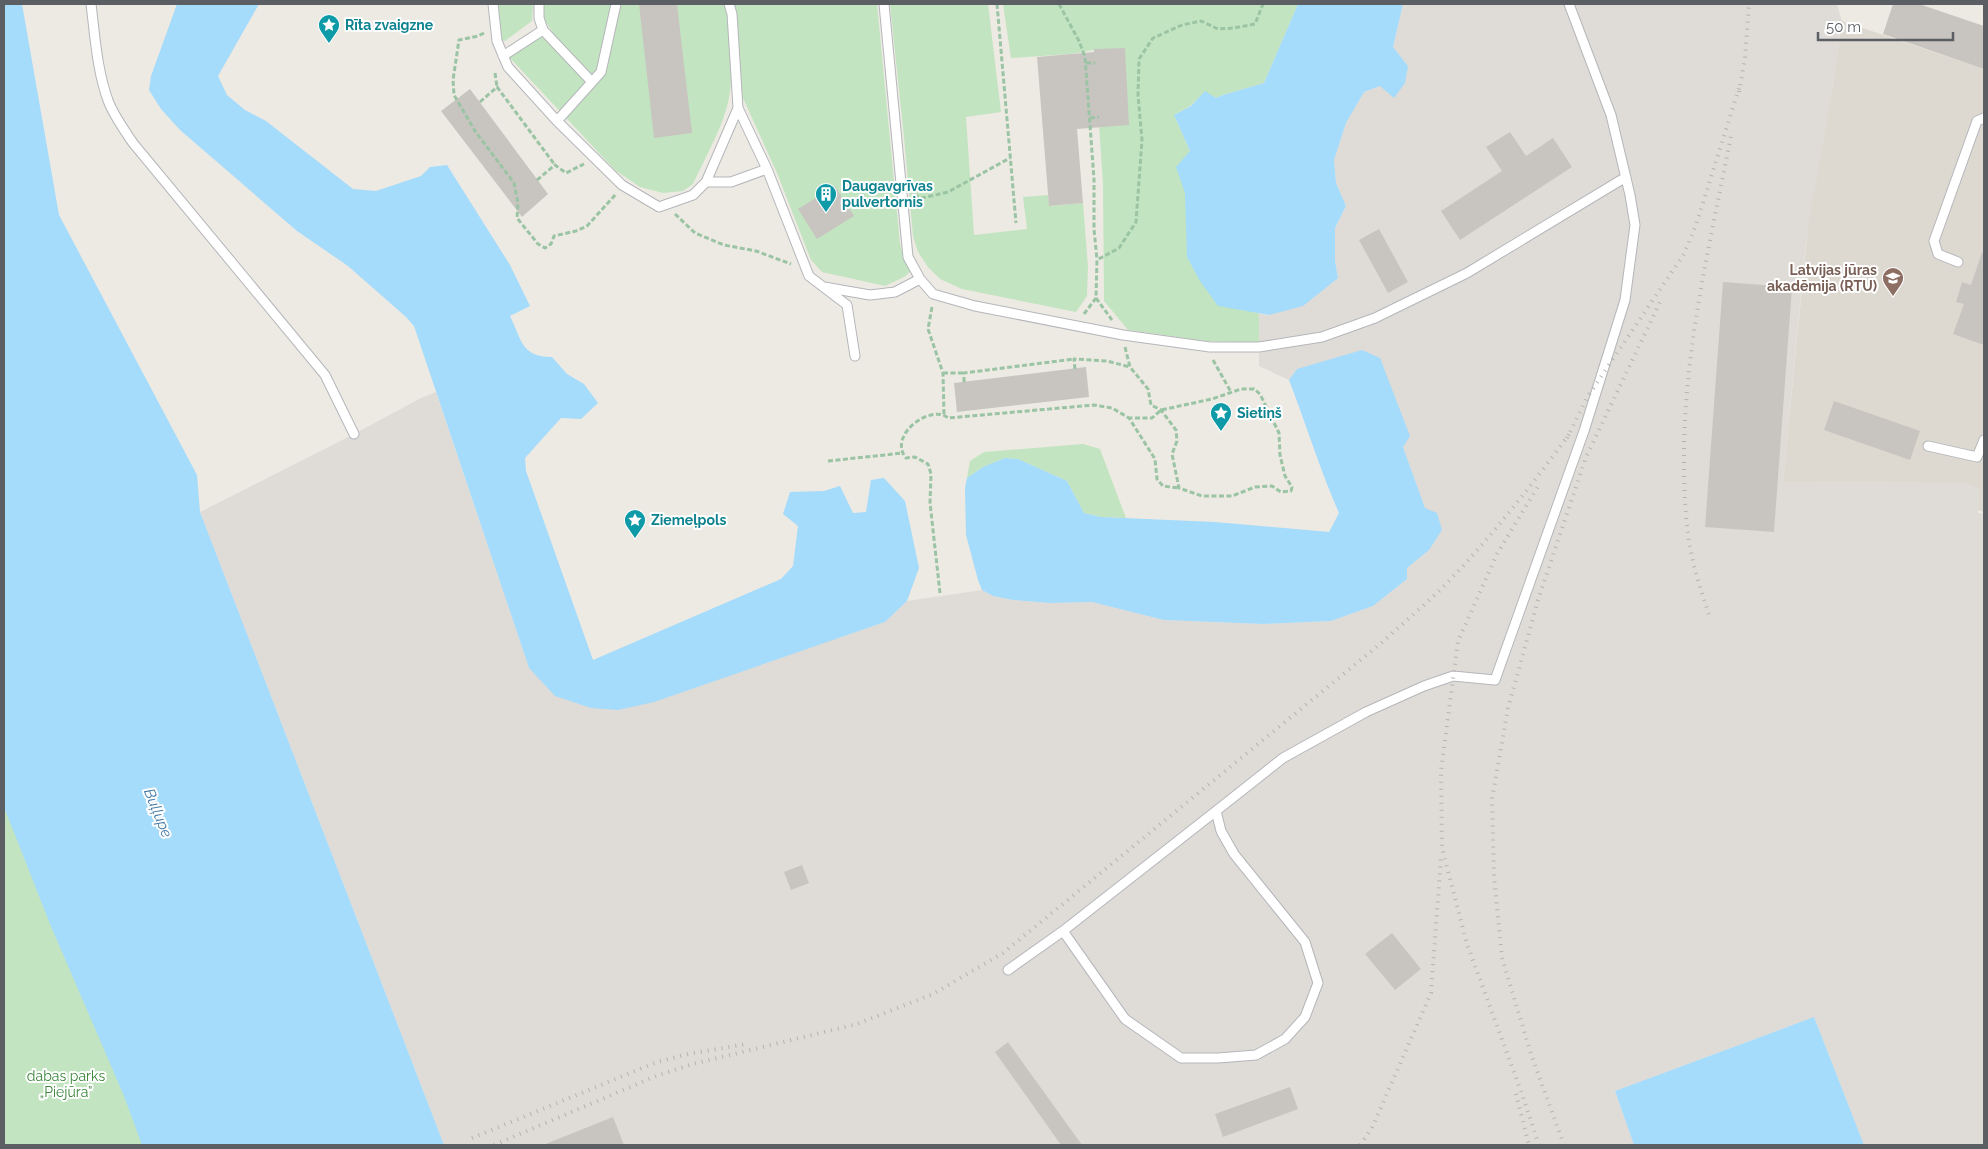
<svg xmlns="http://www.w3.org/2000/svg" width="1988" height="1149" viewBox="0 0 1988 1149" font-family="Raleway,sans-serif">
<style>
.industrial{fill:#dfdcd8}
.education{fill:#ddd9d1}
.green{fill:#c3e4c0}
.water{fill:#a5dbfb}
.building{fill:#c8c5c0}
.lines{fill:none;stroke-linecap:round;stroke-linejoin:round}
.service-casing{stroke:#b4b6ba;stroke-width:11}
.path{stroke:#9ac4a4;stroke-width:3;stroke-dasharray:5 2.5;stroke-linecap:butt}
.service{stroke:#fff;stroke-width:9}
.rail{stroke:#b2b3b3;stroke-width:4;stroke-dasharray:1 6;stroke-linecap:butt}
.labels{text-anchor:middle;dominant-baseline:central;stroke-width:4;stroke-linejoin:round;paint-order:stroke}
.culture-label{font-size:14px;font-weight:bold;fill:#0d838f;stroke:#fff;text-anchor:start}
.education-label{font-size:14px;font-weight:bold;fill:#785e54;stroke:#fff;text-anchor:end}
.park-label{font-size:14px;fill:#3a8539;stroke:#fff}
.water-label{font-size:15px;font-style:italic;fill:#4177a4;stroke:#fff}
</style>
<rect width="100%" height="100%" fill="#edeae3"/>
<path class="industrial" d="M1403 4H1837L1842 21 1833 85 1806 242 1783 482 1966 483 1979 490 1978 513 1984 514V1145H1864L1814 1017 1615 1091 1634 1145H444L200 512 354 434 421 398 436 392 529 668 835 639 885 622 907 601 982 590 993 596 1013 600 1050 603 1092 602 1164 620 1263 624 1331 621 1373 606 1407 579V568L1429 550 1425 508 1403 447 1409 436 1297 369 1289 380 1259 366V314L1269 315 1338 278 1335 261V228L1346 206 1336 183 1334 160 1346 123 1364 92 1380 86 1408 66 1393 47Z"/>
<path class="education" d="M1842 21 1984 69V512L1978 510 1979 490 1966 483 1783 482 1808 227 1833 85Z"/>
<path class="green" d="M498 4H533L532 21 505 41 500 40Z
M542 4H725C732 33 735 82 726 110 718 136 704 160 693 184L683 191 663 193 640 187 615 170 509 57 540 35 547 42 555 36 542 16Z
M733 4H877L900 244 905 261 911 271 904 277 885 286 822 272 811 260 777 173 743 98Z
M890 4H988L1001 112 966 117 974 235 1027 229 1023 197 1048 195 1050 206 1083 203 1088 267 1087 296 1076 312 962 289 940 279 928 267 918 252 913 236 904 137Z
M1003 4H1298L1264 83 1223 95 1216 98 1205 92 1190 106 1174 115 1190 151 1245 301 1259 314V343L1206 341 1128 330 1104 301 1103 184 1094 50 1070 54 1011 58Z
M1083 444 1100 449 1126 518 1101 517 1084 513 1067 481 1018 459 1005 458 983 467 967 478 970 461 984 452Z
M4 776 158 1145H4Z"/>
<path class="water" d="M4 4H22L59 215 197 475 200 512 444 1145H142L124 1096 50 924 4 807Z
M177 4H259L218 76 227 95 245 110 266 121 353 189 376 191 421 176 430 167 447 165 510 265 530 306 510 316C522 340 521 357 552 357L567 374 584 384 598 403 581 419 561 418 525 458 526 471 593 660 781 579 793 566 798 526 783 514 790 492 824 491 840 486 853 513 866 512 871 480 884 478 905 501 919 568 907 601 885 622 654 702 618 710 591 708 555 696 529 668 414 326 406 317 348 266 297 231 180 130 161 109 149 90 151 76Z
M1298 4H1403L1393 47 1408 66 1405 83 1394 98 1380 86 1364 92 1346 123 1334 160 1336 183 1346 206 1335 228V261L1338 278 1303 306 1269 315 1218 306 1200 281 1187 257 1185 193 1176 167 1190 151 1174 115 1191 106 1205 91 1216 98 1223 95 1264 83Z
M1362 350 1380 358 1410 436 1403 447 1425 508 1437 513 1442 530 1429 550 1407 568V579L1373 606 1331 621 1263 624 1164 620 1092 602 1050 603 1013 600 993 596 982 590 978 580 966 535 965 488 967 478 983 467 1005 458 1018 459 1067 481 1084 513 1101 517 1215 522 1329 532 1339 513C1320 470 1306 424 1289 380L1297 369Z
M1814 1017 1864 1145H1634L1615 1091Z"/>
<path class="building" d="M639 4H677L692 133 654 138Z
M1893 4H1919L1984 26V69L1883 34Z
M1125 48 1129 125 1077 129 1083 203 1049 206 1037 57 1094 52V49Z
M470 89 548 194 522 217 441 111Z
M1510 132 1526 156 1553 138 1572 167 1460 240 1441 211 1502 171 1486 147Z
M835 186 854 216 817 239 798 209Z
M1379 229 1408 282 1388 293 1359 240Z
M1982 252 1984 253V345L1953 334 1964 304 1956 302 1962 282 1971 285Z
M1723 282 1792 287 1774 532 1705 527Z
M1086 367 1089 397 957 412 954 383Z
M1834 401 1920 431 1910 460 1824 430Z
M802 865 809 883 791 890 784 872Z
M1392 933 1421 969 1395 990 1365 954Z
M1008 1042 1082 1145H1061L995 1052Z
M1290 1087 1298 1109 1223 1137 1215 1114Z
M613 1117 624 1145H543Z"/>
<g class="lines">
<g class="service-casing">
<path id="service" d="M91 4C95 36 97 72 109 103 115 117 124 130 133 143L325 375 354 434
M493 4 497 41 508 67 557 121 622 185 659 207 693 195 706 182 738 108
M539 4V18L543 30 592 82
M729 4 732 14 738 108 767 169 809 276 847 305 855 356
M884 4 908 257 920 279 933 294 975 306 1123 335 1210 347H1259L1322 337 1375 318 1467 273 1626 177
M503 56 543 30
M557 121 601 72 616 4
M706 182H731L767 169
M1958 262 1938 254 1934 241 1977 121 1984 118
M824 287 870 295 895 292 920 279
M1928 446 1977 457 1984 440
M1063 931 1125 1019 1181 1058H1218L1256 1055 1285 1039 1305 1017 1318 983 1305 942 1234 854 1221 831 1216 811 1283 758 1366 712 1424 686 1453 676 1495 680 1584 431 1625 300 1635 225 1630 195 1611 115 1569 4
M1008 970 1063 931 1216 811"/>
</g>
<path class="path" d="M997 4 1016 223
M1059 4 1079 41 1085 57 1094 179V229L1097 260
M484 33 478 36 459 40 453 80 454 95 475 131 514 183 518 203 517 218 538 244 545 248 551 244 554 236 576 231 587 226 616 194
M1086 63H1095
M495 73 497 87
M480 102 497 87 555 165
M1090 118 1099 117
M537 180 555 165 566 173 584 164
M914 195 922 198 948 192 1010 158
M675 214 695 233 724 245 756 251 791 264
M1096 298 1112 320
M932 307 928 329 943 373 944 415
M1084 314 1096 298 1097 260 1119 248 1136 222 1142 140 1138 95 1139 59 1153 38 1182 25 1201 21 1218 29 1234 28 1255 24 1263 4
M1125 347 1130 367 1148 389 1151 405 1161 410 1176 430 1177 441 1172 454 1179 488 1202 496H1232L1255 487 1272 486 1281 492 1291 491 1292 487 1285 476 1280 455 1279 433 1260 394 1254 389H1241L1212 399 1161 410 1152 418H1129
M1213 360 1231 392
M1075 369 1074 359 1107 361 1130 367
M943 373H964
M964 382V373L1074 359
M828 461 903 453
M940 593 930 503 931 474 928 464 915 457 906 458C887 435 932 403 948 418L1094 405 1112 408 1129 418 1155 459 1157 479 1163 486 1179 488"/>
<use href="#service" class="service"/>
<path class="rail" d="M1739 92 1745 58 1749 4
M1567 438 1588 396 1684 254 1696 225 1740 85
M1709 614C1702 594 1695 573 1691 552 1685 521 1684 489 1684 458 1684 347 1711 239 1732 131
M1516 1094 1529 1145
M472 1138 657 1062 688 1054 747 1044
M494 1145 656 1076 693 1064 857 1024 933 994 1003 953 1379 645C1399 627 1420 609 1439 591 1488 542 1530 487 1571 432
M1360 1145 1372 1128 1431 993 1441 858
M1539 1145 1522 1094 1467 944 1442 848 1441 771 1458 641 1497 554 1540 483
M1564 1145 1531 1054 1502 958 1494 876 1492 799 1508 708 1538 600 1586 457 1662 298"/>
</g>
<defs>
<g id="sight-pin" transform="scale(1.125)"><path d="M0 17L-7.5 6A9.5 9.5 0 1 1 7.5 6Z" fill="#0f9aa8" stroke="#fff"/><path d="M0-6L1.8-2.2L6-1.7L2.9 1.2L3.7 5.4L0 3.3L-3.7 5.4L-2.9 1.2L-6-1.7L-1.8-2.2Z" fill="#fff"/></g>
<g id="building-pin" transform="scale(1.125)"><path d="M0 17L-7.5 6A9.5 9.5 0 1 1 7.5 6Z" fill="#0f9aa8" stroke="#fff"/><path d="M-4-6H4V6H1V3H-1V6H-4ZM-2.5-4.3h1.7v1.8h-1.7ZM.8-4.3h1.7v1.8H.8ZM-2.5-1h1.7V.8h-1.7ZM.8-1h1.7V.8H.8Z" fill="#fff"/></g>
<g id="university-pin" transform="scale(1.125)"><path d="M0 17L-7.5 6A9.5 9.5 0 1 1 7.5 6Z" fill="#8d6e63" stroke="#fff"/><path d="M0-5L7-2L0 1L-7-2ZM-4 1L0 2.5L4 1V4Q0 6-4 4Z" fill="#fff"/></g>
</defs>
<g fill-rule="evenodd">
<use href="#sight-pin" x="329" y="25"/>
<use href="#building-pin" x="826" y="194"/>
<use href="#university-pin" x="1893" y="278"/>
<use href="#sight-pin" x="1221" y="413"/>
<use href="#sight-pin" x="635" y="520"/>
</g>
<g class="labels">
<g class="culture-label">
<text x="345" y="25">Rīta zvaigzne</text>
<text x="842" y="186">Daugavgrīvas<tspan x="842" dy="16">pulvertornis</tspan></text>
<text x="1237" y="413">Sietiņš</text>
<text x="651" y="520">Ziemeļpols</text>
</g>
<g class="education-label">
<text x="1877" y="270">Latvijas jūras<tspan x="1877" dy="16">akadēmija (RTU)</tspan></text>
</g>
<g class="park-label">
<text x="66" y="1076">dabas parks<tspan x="66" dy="16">„Piejūra”</tspan></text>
</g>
<g class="water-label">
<text transform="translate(158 813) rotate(68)">Buļļupe</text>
</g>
</g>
<rect width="1988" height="1149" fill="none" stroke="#5b5f63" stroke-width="10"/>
<path d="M1818 32v8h135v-8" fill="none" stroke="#5b5f63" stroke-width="2.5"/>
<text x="1826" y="32" font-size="15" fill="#5b5f63" stroke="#ffffff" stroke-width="4" paint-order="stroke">50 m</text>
</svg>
